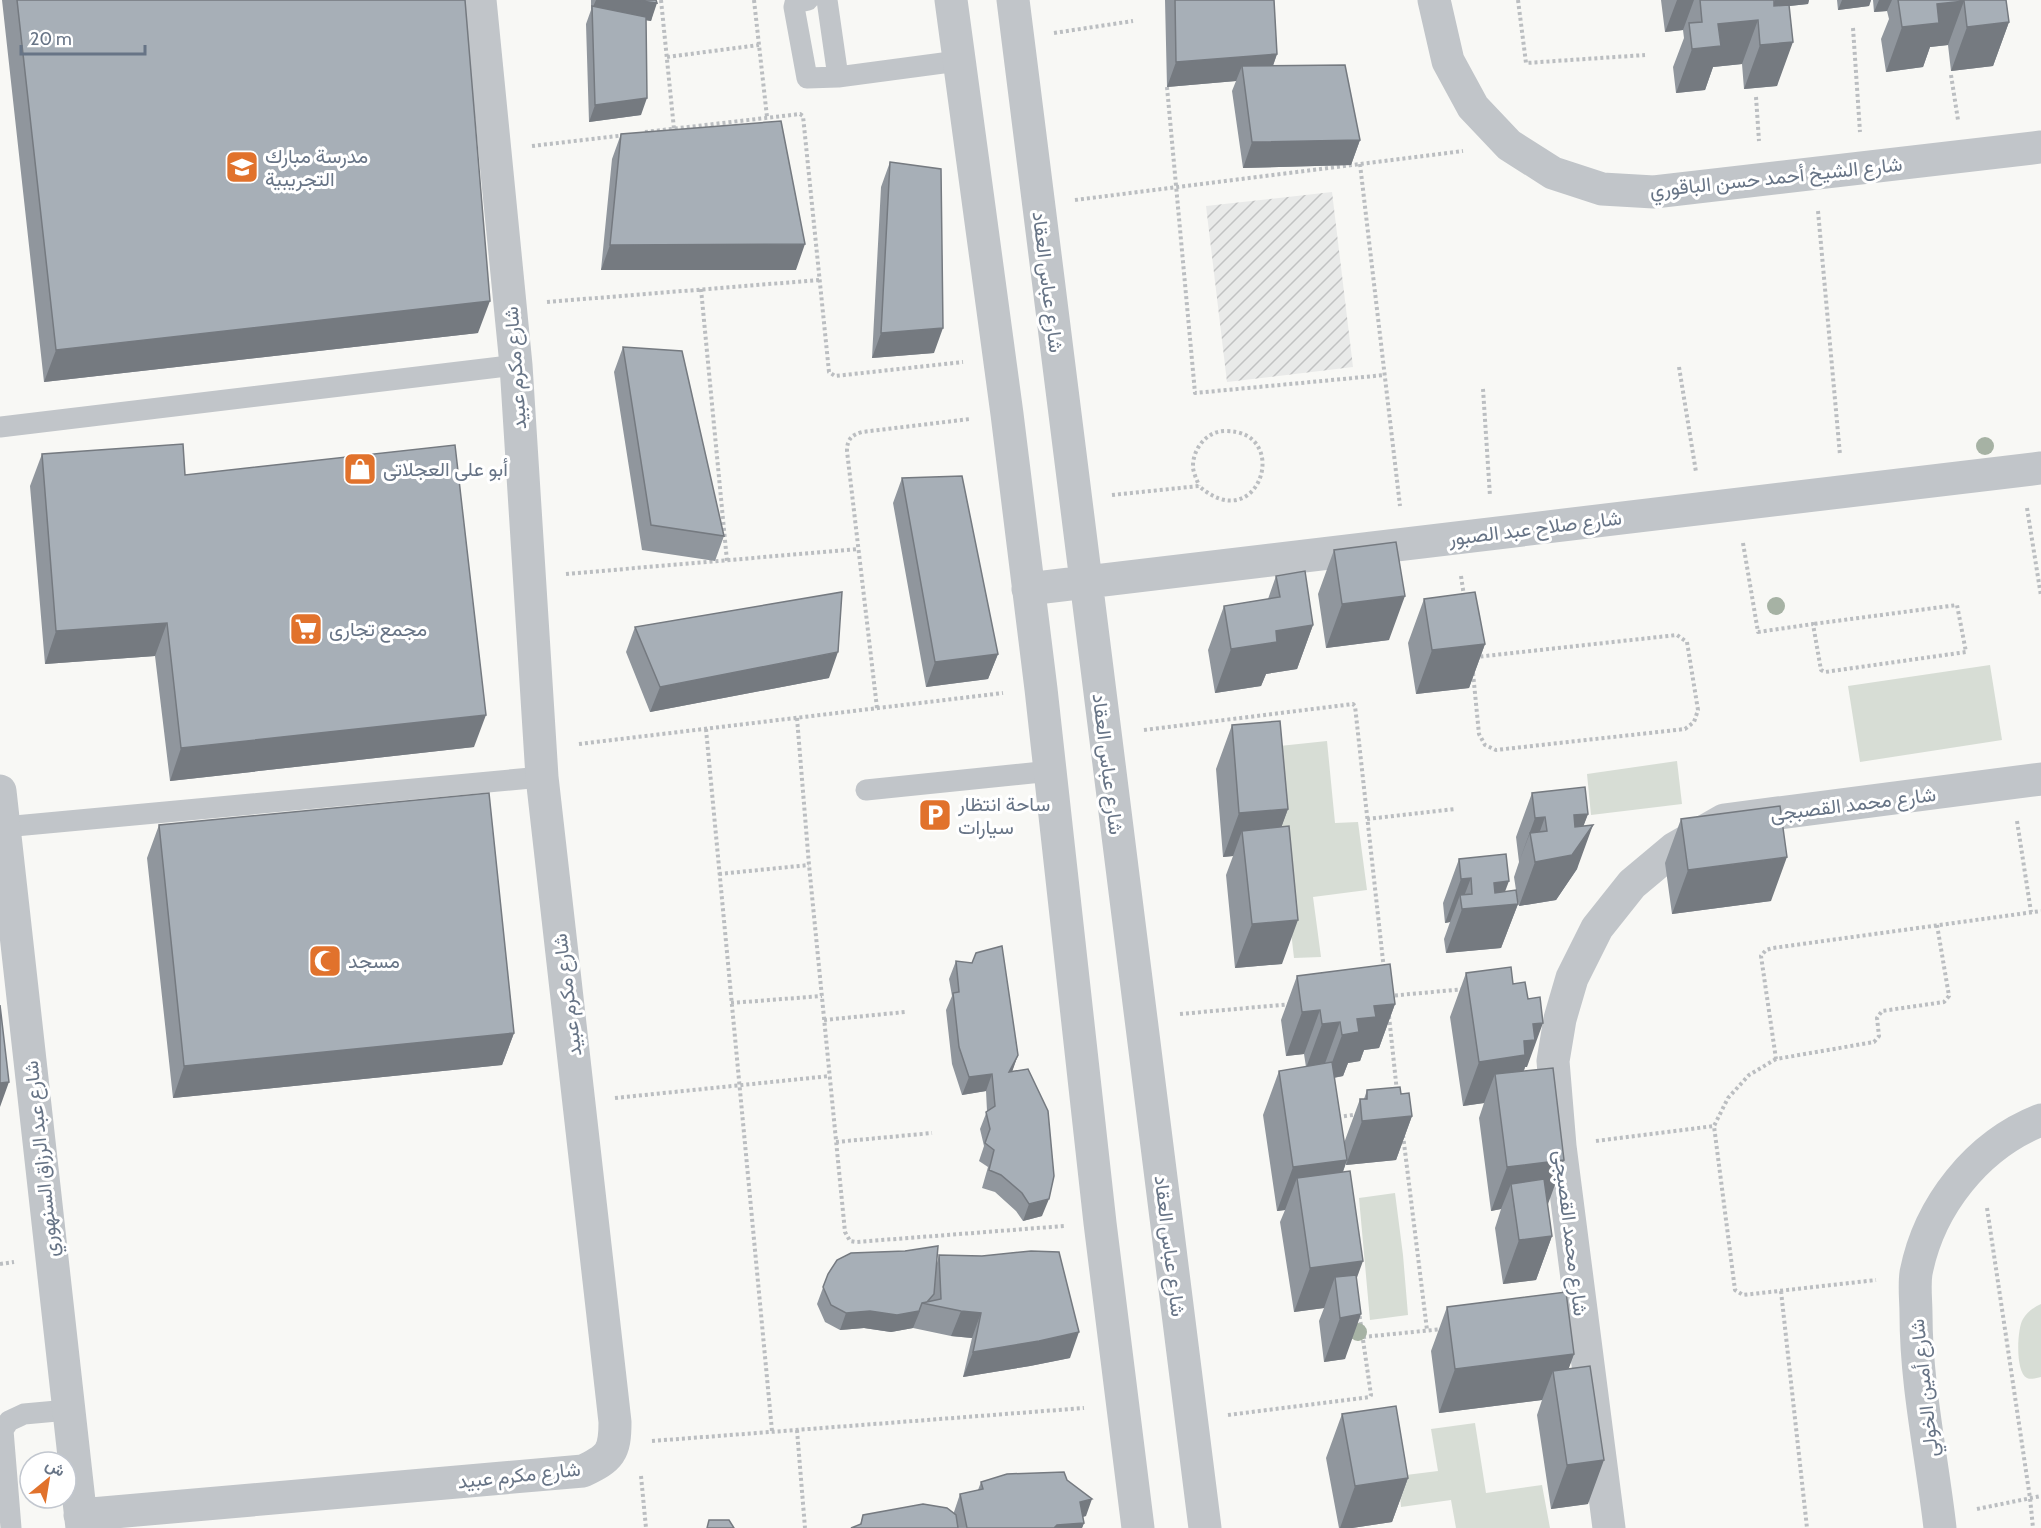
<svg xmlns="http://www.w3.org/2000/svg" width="2041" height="1528" viewBox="0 0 2041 1528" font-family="Cabin,Vazirmatn,sans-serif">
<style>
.industrial{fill:url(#industrial-furrows)}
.garden{fill:#d7ddd5}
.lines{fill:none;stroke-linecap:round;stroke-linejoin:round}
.path{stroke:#bbbec1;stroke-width:4;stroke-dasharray:3 3;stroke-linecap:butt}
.service{stroke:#c1c5c9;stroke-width:21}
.minor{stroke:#c1c5c9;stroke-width:33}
.tree{fill:#a6b2a4}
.wall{fill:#90969d}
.shaded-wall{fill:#757a80}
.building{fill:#a7afb7;stroke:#757a80;stroke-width:1.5}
.labels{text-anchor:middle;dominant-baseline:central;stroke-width:6;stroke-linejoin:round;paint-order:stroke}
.poi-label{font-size:20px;fill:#677486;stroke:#fff;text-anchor:start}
.street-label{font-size:20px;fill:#677486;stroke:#fff}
</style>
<defs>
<pattern id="industrial-furrows" width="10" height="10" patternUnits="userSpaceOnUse" patternTransform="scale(1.5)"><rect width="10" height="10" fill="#e9eae9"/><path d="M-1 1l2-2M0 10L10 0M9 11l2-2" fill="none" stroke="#c1c2c2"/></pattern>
</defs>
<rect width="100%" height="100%" fill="#f8f8f5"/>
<path class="industrial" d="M1332 192 1353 367 1227 382 1206 206Z"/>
<path class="garden" d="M1990 665 2002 740 1860 762 1848 686Z
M1327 741 1335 823 1358 822 1367 890 1313 897 1321 957 1294 958 1270 747Z
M1677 761 1682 804 1591 815 1587 774Z
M1395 1193 1403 1255 1408 1315 1370 1320 1359 1198Z
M2041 1304V1377C2037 1378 2031 1380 2027 1378 2015 1373 2017 1328 2023 1319 2027 1312 2034 1307 2041 1304Z
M1475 1423 1486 1493 1542 1485 1550 1528H1456L1451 1500 1401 1507 1398 1476 1438 1471 1431 1429Z"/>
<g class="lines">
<path class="path" d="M661 0 674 129
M754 0 767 117
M1518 0 1526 63 1645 55
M1853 28 1860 132
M1054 33 1133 21
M667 57 759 45
M1951 75 1958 120
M1167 87 1195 393 1385 375
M1756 97 1759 141
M645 132 800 114 803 116 829 372 835 376 963 362
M532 146 626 135
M1360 164 1400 506
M1075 200 1463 151
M1818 211 1840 455
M701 289 727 561
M547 302 819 280
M1679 367 1696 472
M1483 389 1490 496
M1112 495 1199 486C1259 539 1293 430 1225 431 1206 431 1192 450 1193 468 1194 474 1197 480 1199 486
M2027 508 2041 596
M1743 543 1758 632 1813 624 1821 670 1825 672 1966 652 1957 605 1813 624
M566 574 858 549
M1461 576 1464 596
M1473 673 1479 734 1485 745 1496 750 1685 729 1694 722 1698 710 1687 642 1677 635 1476 657
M877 708 847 451C847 440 851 435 862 432L970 419
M797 718 809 865 845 1232 850 1241 856 1242 1064 1226
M706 729 772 1431
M1144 730 1353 704 1355 706 1384 970
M579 744 1003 693
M1367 819 1455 809
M2017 821 2031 912
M719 874 809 865
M1937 925 1949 996 1944 1002 1882 1011 1877 1018 1879 1036 1874 1042 1776 1059 1761 956 1766 950 1773 948 2041 911
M1389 996 1465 989
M731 1003 822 996
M1180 1014 1292 1004
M1389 1016 1397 1092
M824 1020 905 1012
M1776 1059 1749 1075 1728 1098 1714 1126 1735 1290 1743 1295 1876 1280
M615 1098 830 1076
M1338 1117 1360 1114
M1403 1135 1427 1330
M1596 1141 1714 1126
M836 1142 932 1133
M1987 1208 2030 1498 2033 1528
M0 1264 14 1262
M1781 1291 1807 1528
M1363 1337 1443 1329
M1228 1415 1370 1397 1371 1395 1359 1312
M797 1430 805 1528
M652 1441 1084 1408
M641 1476 646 1528
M1977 1509 2041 1496"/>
<path class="service" d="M808 0 795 3 794 7 807 78 838 77 958 61
M827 0 838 77
M0 427 516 365
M866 790 1051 771
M4 827 542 777
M11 1528 3 1430 9 1421 24 1414 68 1410"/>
<path class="minor" d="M951 0 1007 414 1041 689 1100 1223 1138 1528
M1013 0 1205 1528
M1434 0 1448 61 1473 107 1509 145 1553 173 1602 189 1654 192 2041 147
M1028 589 2041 468
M0 791 82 1528
M80 1515 583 1471C610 1458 615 1453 615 1422L542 777 516 365 480 0
M1609 1528 1560 1146 1553 1061 1560 1019 1572 978 1597 928 1632 884 1675 848 1724 820 2041 779
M1940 1528C1932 1457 1916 1386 1916 1314 1916 1301 1914 1286 1916 1273 1929 1206 1977 1145 2041 1120"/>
</g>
<g class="tree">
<circle cx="1985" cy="446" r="9"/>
<circle cx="1776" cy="606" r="9"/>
<circle cx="1358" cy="1332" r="9"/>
</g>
<path class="wall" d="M2 0H465L478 333 44 382Z
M591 0H656L651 21 646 20 641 115 589 122 586 24 591 10Z
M1165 0H1274L1277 54 1273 66 1360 140 1351 165 1243 168 1232 91 1236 81 1167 87Z
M1661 0H1809L1808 4 1789 6 1777 86 1744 89 1742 64 1713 67 1705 90 1676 93 1673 67 1684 38 1683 30 1665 32Z
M1837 0H1871L1869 6 1838 10Z
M1873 0H2006L2009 22 1993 66 1951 71 1948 45 1930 47 1923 67 1886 72 1881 39 1889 19 1887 11 1874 12Z
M621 134 796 270H601L612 159Z
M890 162 934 353 872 358 881 187Z
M623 347 724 536 715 561 642 550 614 372Z
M42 454 185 475 474 747 170 781 155 656 45 664 30 486Z
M902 478 998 654 988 679 926 687 893 503Z
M1334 550 1389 640 1326 648 1318 594Z
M1276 576 1313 625 1297 669 1266 674 1261 686 1215 693 1208 650 1224 606 1268 599Z
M1424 599 1485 644 1469 688 1416 694 1408 643Z
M635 627 829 678 650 712 626 652Z
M1232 725 1288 809 1281 827 1282 964 1235 968 1226 875 1233 856 1223 857 1216 769Z
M1532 793 1588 814 1583 826 1577 869 1556 900 1519 906 1516 892 1518 904 1501 948 1446 953 1444 939 1450 922 1445 923 1443 903 1459 859 1505 892 1516 890 1514 877 1519 862 1516 837Z
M1681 819 1771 901 1672 914 1665 863Z
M159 825 514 1033 502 1065 173 1098 147 858Z
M956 961 1018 1055 1012 1071 1042 1216 1023 1221 1016 1211 995 1192 982 1188 988 1167 979 1161 984 1146 980 1129 987 1111 986 1091 962 1095 952 1064 946 1010 952 996 949 979Z
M1466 973 1513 984 1527 1067H1525L1524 1071 1548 1204H1547L1552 1236 1536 1280 1503 1284 1495 1228 1501 1209 1491 1211 1479 1118 1484 1103 1463 1106 1450 1017Z
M1297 976 1395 1004 1379 1048 1364 1050 1360 1061 1348 1063 1343 1076 1334 1078 1344 1143 1360 1099H1364L1367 1090 1401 1094 1412 1116 1396 1160 1346 1165V1163L1343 1172 1356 1279 1345 1359 1324 1362 1319 1321 1324 1308 1294 1312 1280 1222 1285 1210 1277 1211 1263 1115 1279 1071 1306 1067 1304 1054 1286 1056 1281 1020Z
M939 1255 1070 1358 1030 1366 963 1377 972 1338 951 1336 913 1328 891 1332 864 1328 840 1330 825 1322 817 1304 828 1274 937 1263Z
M1447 1307 1574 1354 1568 1369 1588 1504 1551 1509 1537 1415 1542 1400 1439 1413 1431 1351Z
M1342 1414 1408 1478 1392 1522 1352 1528H1339L1326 1458Z
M1067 1480 1086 1516 1082 1517 1084 1523 1082 1528H851L860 1525 863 1515 954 1514V1512L960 1494 978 1490 981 1482Z"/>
<path class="shaded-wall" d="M596 0H633L657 3 651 21 592 12V9Z
M1677 0H1694L1683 30 1665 32Z
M1775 0H1809L1808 4 1772 8Z
M1842 0H1871L1869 6 1838 10Z
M1879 0H1892L1887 11 1874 12Z
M1964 1 1948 45 1930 47 1923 67 1886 72 1902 27 1937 4Z
M1758 20 1742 64 1713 67 1705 90 1676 93 1692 49 1718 24Z
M2009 22 1993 66 1951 71 1967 27Z
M1793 42 1777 86 1744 89 1760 45Z
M1277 54 1268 79 1242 66 1236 81 1167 87 1176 62Z
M647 98 641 115 589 122 595 105Z
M1360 140 1351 165 1243 168 1252 142Z
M805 244 796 270H601L610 245Z
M490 301 478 333 44 382 56 350Z
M943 328 934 353 872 358 881 333Z
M1405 596 1389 640 1326 648 1342 604Z
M167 623 155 656 45 664 56 631Z
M1313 625 1297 669 1266 674 1261 686 1215 693 1231 649 1276 631Z
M1485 644 1469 688 1416 694 1432 650Z
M838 652 829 678 650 712 660 687Z
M998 654 988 679 926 687 935 662Z
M486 715 474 747 170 781 181 748Z
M1288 809 1272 853 1242 831 1233 856 1223 857 1239 813Z
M1588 814 1573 854 1593 825 1577 869 1556 900 1519 906 1535 862 1574 815Z
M1545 817 1533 851 1530 833 1519 862 1535 818Z
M1787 857 1771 901 1672 914 1688 870Z
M1471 878 1461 904 1460 895 1450 922 1445 923 1461 879Z
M1509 881 1500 905 1518 904 1501 948 1446 953 1462 909 1494 883Z
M1298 920 1282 964 1235 968 1252 924Z
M1395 1004 1379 1048 1364 1050 1360 1061 1348 1063 1343 1076 1326 1079 1342 1035 1357 1019 1374 1006Z
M1320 1010 1304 1054 1286 1056 1302 1012Z
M1340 1022 1324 1066 1306 1068 1322 1024Z
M1543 1023 1527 1067H1525L1519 1084 1495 1074 1484 1103 1463 1106 1479 1062 1533 1024Z
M514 1033 502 1065 173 1098 184 1066Z
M1018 1055 1012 1072H1009Z
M992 1074 986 1091 962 1095 969 1077Z
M9 1082 0 1107V1083Z
M1412 1116 1396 1160 1346 1165 1362 1121Z
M1347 1160 1331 1204 1297 1178 1285 1210 1277 1211 1293 1167Z
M1564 1160 1548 1204 1514 1208 1511 1184 1501 1209 1491 1211 1507 1167Z
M1049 1199 1042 1216 1023 1221 1029 1204Z
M1552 1236 1536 1280 1503 1284 1519 1240Z
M1363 1261 1347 1305 1335 1277 1324 1308 1294 1312 1310 1268Z
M870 1311H920L913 1328 891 1332 864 1328 840 1330 846 1313Z
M961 1311 981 1313 972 1338 951 1336Z
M1361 1314 1345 1359 1324 1362 1340 1318Z
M1079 1332 1070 1358 1030 1366 963 1377 973 1352Z
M1574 1354 1558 1398 1553 1371 1542 1400 1439 1413 1455 1369Z
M1604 1460 1588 1504 1551 1509 1567 1465Z
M1408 1478 1392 1522 1352 1528H1340L1355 1486Z
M1092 1499 1086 1516 1074 1519 1080 1502Z
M1084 1523 1082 1528H1054L1057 1525Z"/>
<path class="building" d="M17 0H465L490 301 56 350Z
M633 0H656L657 3Z
M1175 0H1274L1277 54 1176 62Z
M1700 0H1774V6L1789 5 1793 42 1760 45 1758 20 1718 24 1721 46 1692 49 1689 23 1702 22Z
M1898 0H2006L2009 22 1967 27 1964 1 1937 4 1939 23 1902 27Z
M592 6 646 17 647 98 595 105Z
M1345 65 1360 140 1252 142 1242 66Z
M781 121 805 244 610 245 621 134Z
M890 162 941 169 943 328 881 333Z
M623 347 682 351 724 536 651 525Z
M183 444 185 475 455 445 486 715 181 748 167 623 56 631 42 454Z
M962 476 998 654 935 662 902 478Z
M1396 542 1405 596 1342 604 1334 550Z
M1305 571 1313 625 1276 631 1277 642 1231 649 1224 606 1280 597 1276 576Z
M842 592 838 652 660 687 635 627Z
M1475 592 1485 644 1432 650 1424 599Z
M1280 721 1288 809 1239 813 1232 725Z
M1585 787 1588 814 1574 815 1575 827 1593 825 1572 855 1535 862 1530 833 1547 831 1545 817 1535 818 1532 793Z
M489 793 514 1033 184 1066 159 825Z
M1780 806 1787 857 1688 870 1681 819Z
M1289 826 1298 920 1252 924 1242 831Z
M1506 854 1509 881 1494 883 1495 893 1516 890 1518 904 1462 909 1460 895 1472 894 1471 878 1461 879 1459 859Z
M1002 946 1018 1055 1009 1072 1028 1069 1048 1111 1054 1176 1049 1199 1029 1204 1022 1193 1001 1175 989 1170 994 1150 985 1143 990 1129 986 1112 995 1106 992 1074 969 1077 959 1047 953 993 959 992 956 961 972 963 976 953Z
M1390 964 1395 1004 1374 1006 1376 1017 1357 1019 1359 1032 1342 1035 1340 1022 1322 1024 1320 1010 1302 1012 1297 976Z
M1511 967 1513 984 1525 982 1528 999 1540 997 1543 1023 1533 1024 1535 1040 1524 1041 1525 1055 1479 1062 1466 973Z
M0 1005 9 1082 0 1083Z
M1332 1062 1347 1160 1293 1167 1279 1071Z
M1553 1068 1564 1160 1507 1167 1495 1074Z
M1400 1087 1401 1094 1409 1093 1412 1116 1362 1121 1360 1099H1367V1090Z
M1350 1171 1363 1261 1310 1268 1297 1178Z
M1544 1179 1552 1236 1519 1240 1511 1184Z
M938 1246 934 1294 927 1302 922 1303 919 1311 897 1315 870 1311 846 1313 831 1305 823 1287 828 1274 837 1260 851 1253 905 1251Z
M1031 1251 1059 1252 1079 1332 1039 1341 973 1352 981 1313 961 1311 922 1303 941 1299 939 1255 982 1256Z
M1356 1275 1361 1314 1340 1318 1335 1277Z
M1566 1292 1574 1354 1455 1369 1447 1307Z
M1590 1366 1604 1460 1567 1465 1553 1371Z
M1396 1406 1408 1478 1355 1486 1342 1414Z
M1064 1472 1067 1480 1092 1499 1080 1502 1084 1523 1057 1525 1054 1528H967L960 1494 983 1489 981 1482 1007 1474Z
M923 1504 947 1508 956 1515 958 1528H851L861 1524 863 1515Z
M709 1520H729L734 1528H707Z"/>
<defs>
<g id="school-square" transform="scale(1.725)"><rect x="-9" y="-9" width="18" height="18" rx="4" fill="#e1722c" stroke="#fff"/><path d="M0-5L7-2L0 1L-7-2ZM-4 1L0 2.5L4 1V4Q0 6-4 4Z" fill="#fff"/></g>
<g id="shop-square" transform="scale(1.725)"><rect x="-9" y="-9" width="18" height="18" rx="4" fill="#e1722c" stroke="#fff"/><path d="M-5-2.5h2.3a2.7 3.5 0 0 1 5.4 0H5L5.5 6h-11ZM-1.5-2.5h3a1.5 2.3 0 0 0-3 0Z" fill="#fff"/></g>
<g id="supermarket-square" transform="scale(1.725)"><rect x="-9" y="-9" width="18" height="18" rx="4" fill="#e1722c" stroke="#fff"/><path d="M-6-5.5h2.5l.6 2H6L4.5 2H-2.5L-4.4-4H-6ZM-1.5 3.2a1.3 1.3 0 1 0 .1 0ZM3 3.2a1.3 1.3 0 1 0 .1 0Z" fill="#fff"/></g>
<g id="parking-square" transform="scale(1.725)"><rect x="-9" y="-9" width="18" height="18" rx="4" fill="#e1722c" stroke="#fff"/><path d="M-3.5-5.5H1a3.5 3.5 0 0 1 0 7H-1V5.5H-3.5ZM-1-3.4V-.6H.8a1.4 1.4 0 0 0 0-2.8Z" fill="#fff"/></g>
<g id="mosque-square" transform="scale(1.725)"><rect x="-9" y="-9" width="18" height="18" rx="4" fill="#e1722c" stroke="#fff"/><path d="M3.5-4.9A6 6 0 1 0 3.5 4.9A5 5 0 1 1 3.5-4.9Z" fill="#fff"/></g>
</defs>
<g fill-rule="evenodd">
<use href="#school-square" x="242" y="167"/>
<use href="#shop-square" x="360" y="469"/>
<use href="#supermarket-square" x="306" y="629"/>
<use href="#parking-square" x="935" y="815"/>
<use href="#mosque-square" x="325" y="961"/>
</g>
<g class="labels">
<g class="poi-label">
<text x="265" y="156">مدرسة مبارك<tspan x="265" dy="23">التجريبية</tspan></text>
<text x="383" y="469">أبو على العجلاتى</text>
<text x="329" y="629">مجمع تجارى</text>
<text x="958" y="804">ساحة انتظار<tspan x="958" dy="23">سيارات</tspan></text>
<text x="348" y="961">مسجد</text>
</g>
<g class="street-label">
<text transform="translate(1776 177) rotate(-6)">شارع الشيخ أحمد حسن الباقوري</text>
<text transform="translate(1048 282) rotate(83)">شارع عباس العقاد</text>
<text transform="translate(515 368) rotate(-94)">شارع مكرم عبيد</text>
<text transform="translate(1535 528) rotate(-7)">شارع صلاح عبد الصبور</text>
<text transform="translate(1108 764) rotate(83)">شارع عباس العقاد</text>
<text transform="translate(1853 804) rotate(-7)">شارع محمد القصبجى</text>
<text transform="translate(567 995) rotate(-97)">شارع مكرم عبيد</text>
<text transform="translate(41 1159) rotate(-96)">شارع عبد الرزاق السنهوري</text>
<text transform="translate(1571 1233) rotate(83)">شارع محمد القصبجى</text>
<text transform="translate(1170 1246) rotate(83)">شارع عباس العقاد</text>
<text transform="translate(1924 1388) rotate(-96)">شارع أمين الخولي</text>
<text transform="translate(519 1475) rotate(-6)">شارع مكرم عبيد</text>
</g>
</g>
<g transform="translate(48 1480) rotate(30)"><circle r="28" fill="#ffffff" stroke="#c2c7cf" stroke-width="1.5"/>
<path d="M0-4.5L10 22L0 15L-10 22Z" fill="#e1722c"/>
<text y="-9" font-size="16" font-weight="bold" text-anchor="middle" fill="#677486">ش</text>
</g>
<path d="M21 45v9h124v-9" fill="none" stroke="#677486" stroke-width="3"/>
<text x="30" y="45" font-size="18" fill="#677486" stroke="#ffffff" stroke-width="4.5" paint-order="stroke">20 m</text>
</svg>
